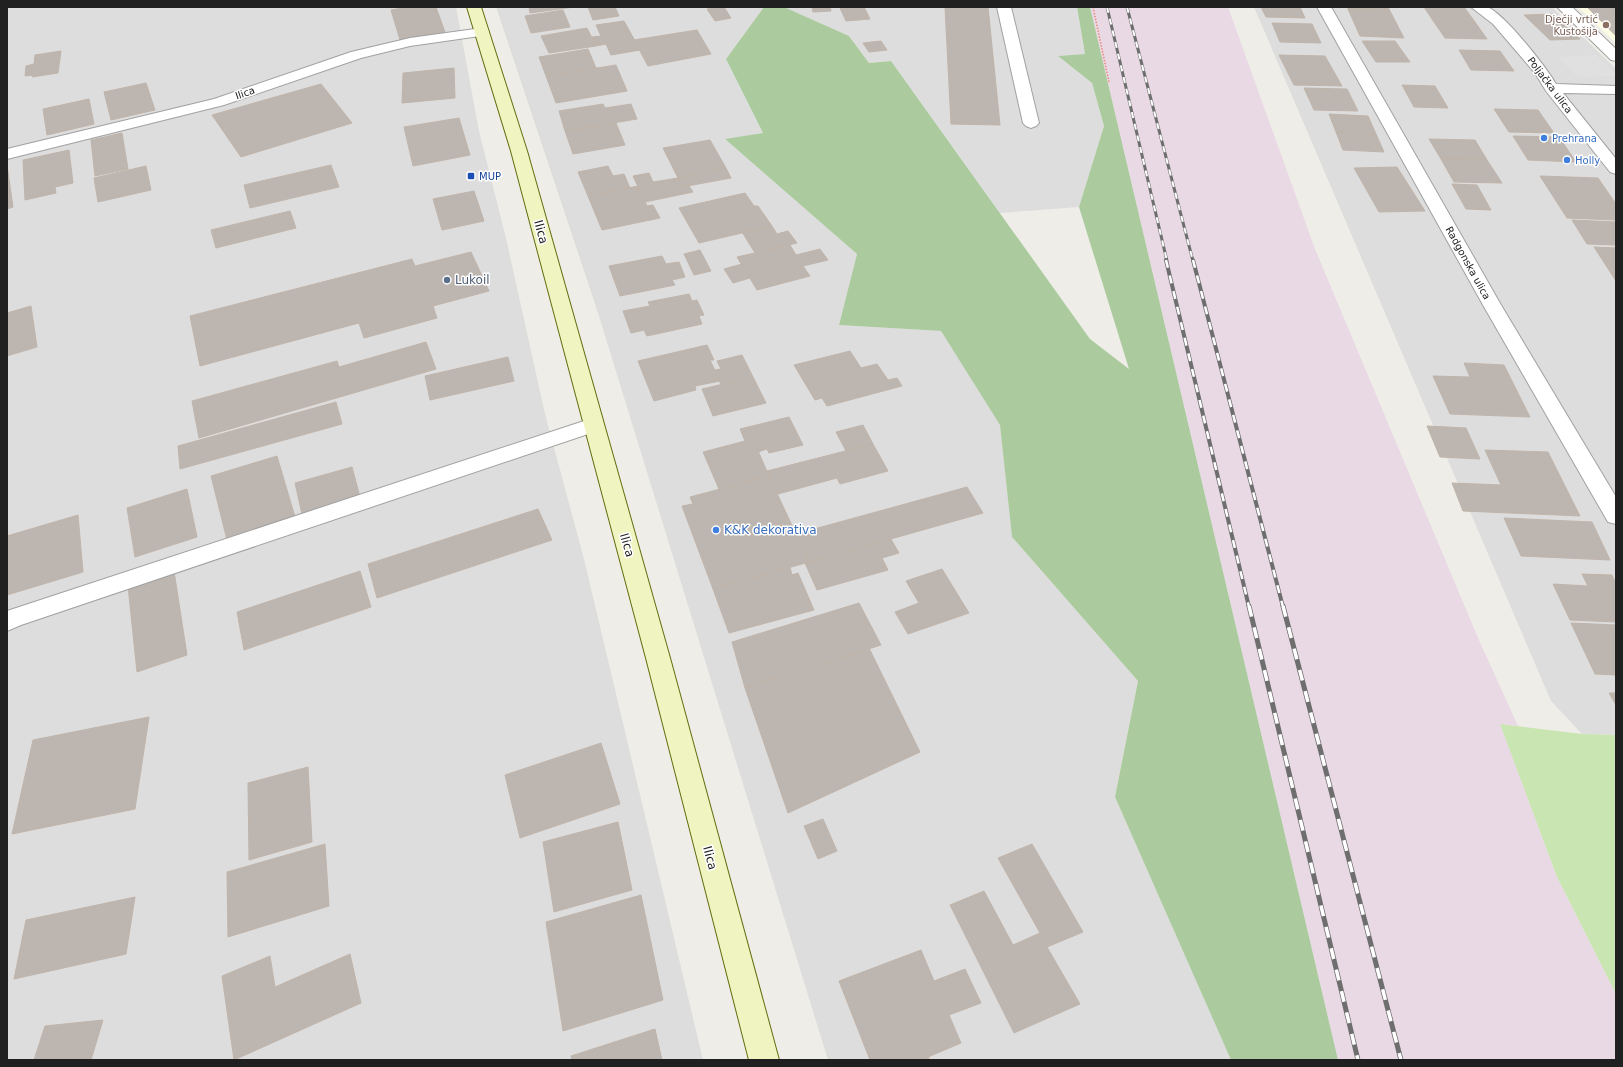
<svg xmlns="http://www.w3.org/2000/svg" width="1623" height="1067" viewBox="0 0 1623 1067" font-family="'DejaVu Sans',sans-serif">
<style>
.residential{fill:#ddd}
.industrial{fill:#e8d9e5}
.education{fill:#fcfce3}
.grass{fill:#c9e5b1}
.forest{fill:#abcb9f}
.parking{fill:#e0e0e0}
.building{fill:#bdb6b0;stroke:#c0b4aa}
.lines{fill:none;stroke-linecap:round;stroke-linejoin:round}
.service-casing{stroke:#a1a1a1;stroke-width:2}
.minor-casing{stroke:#a1a1a1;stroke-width:2}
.secondary-casing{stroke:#626e0f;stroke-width:2}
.path{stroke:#ee8879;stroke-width:1.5;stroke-dasharray:1.5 1.5;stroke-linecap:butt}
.service{fill:#fff;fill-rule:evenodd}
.minor{fill:#fff;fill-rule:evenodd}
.secondary{fill:#f0f4c0;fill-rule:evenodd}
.rail-far2-casing{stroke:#6e6e6e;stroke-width:3}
.rail-far1-casing{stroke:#6e6e6e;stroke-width:4}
.rail-casing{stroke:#6e6e6e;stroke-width:5}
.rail-far2{stroke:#fff;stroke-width:2;stroke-dasharray:6;stroke-linecap:butt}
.rail-far1{stroke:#fff;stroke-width:2.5;stroke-dasharray:8;stroke-linecap:butt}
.rail{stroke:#fff;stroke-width:3.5;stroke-dasharray:11;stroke-linecap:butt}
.education-dot{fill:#8d6e63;stroke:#fff;stroke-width:1.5}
.shop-dot{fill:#3f7fe0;stroke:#fff;stroke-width:1.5}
.transit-dot{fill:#1a4fb4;stroke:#fff;stroke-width:1.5}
.service-dot{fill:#5c6f8a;stroke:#fff;stroke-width:1.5}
.labels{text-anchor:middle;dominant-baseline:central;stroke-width:3;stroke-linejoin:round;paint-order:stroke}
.far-education-label{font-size:10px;fill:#785e54;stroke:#fff;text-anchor:end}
.far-street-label{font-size:10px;fill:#202020;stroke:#fff}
.far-shop-label{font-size:10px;fill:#366cbe;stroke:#fff;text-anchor:start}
.far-transit-label{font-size:10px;fill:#164399;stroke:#fff;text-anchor:start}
.street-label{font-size:12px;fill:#202020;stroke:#fff}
.service-label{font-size:12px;fill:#4e5e75;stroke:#fff;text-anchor:start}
.shop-label{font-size:12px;fill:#366cbe;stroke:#fff;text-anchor:start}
</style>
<rect width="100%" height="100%" fill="#efede7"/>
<path class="residential" d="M7 7H456L479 131 506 238 545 414 584 559 703 1060H7Z
M496 7H764L726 59 763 133 726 140 857 254 839 325 941 331 1000 424 1012 537 1138 681 1115 797 1231 1060H828L598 313Z
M784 7H1077L1085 54 1058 56 1092 83 1104 126 1079 207 1000 213 891 61 869 63 849 36Z
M1254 7H1552L1616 69V735L1582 734 1551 701Z"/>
<path class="industrial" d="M1090 7H1228L1315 249 1478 638 1518 726 1500 724 1557 877 1616 994V1060H1338Z"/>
<path class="education" d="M1578 7H1616V43Z"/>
<path class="grass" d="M1500 724 1582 734 1616 735V994L1557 877Z"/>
<path class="forest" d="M764 7H784L849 36 869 63 891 61 1090 339 1129 369 1079 207 1104 126 1092 83 1058 56 1085 54 1077 7H1090L1338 1060H1231L1115 797 1138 681 1012 537 1000 425 941 331 839 325 857 254 725 139 763 133 726 59Z"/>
<path class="parking" d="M1596 55 1616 74V76L1578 77 1557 57Z"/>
<path class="building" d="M408 7H436L445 32 400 40 391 10Z
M529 7H574L530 13Z
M588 7H615L619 16 593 20Z
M724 7 731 18 715 21 707 9Z
M812 7H830L831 11 813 12Z
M864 7 870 19 846 21 840 8Z
M945 7H988L1000 125 951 124Z
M1261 7H1300L1305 18 1266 17Z
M1348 7H1388L1390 11 1348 9Z
M1424 7H1464L1475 22H1434Z
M1587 7H1616V36Z
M1348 9 1390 11 1404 38 1360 36Z
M563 10 570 27 531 33 525 16Z
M1553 14 1580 39 1550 40 1524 15Z
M624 21 640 50 611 55 606 44 596 46 592 37 601 36 596 25Z
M1434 22H1475L1487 39 1445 38Z
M1272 23 1312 24 1321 43 1280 42Z
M587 28 596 46 549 53 541 36Z
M697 30 711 54 648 66 634 40Z
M881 41 887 50 869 52 863 43Z
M1362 41H1395L1410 62H1376Z
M588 49 596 68 546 76 539 57Z
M1459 50 1500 51 1514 71 1471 70Z
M61 51 58 73 32 77 33 75 25 76 26 66 34 64 35 55Z
M1279 55 1325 56 1342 86 1294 85Z
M616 65 627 91 556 103 546 76Z
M454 68 455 98 402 103 403 73Z
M146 83 155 110 111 120 104 92Z
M321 84 352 123 241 157 212 115Z
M1402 85 1435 86 1448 108 1414 107Z
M1304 88 1347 89 1358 111 1314 110Z
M89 99 94 124 47 135 43 109Z
M603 104 605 108 631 104 637 119 565 131 559 111Z
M1494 109 1538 110 1554 133 1509 132Z
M1329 114 1368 116 1376 134 1336 132Z
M459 118 470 155 413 166 404 127Z
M616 123 625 145 573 154 565 131Z
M1336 132 1376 134 1384 152 1343 150Z
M122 133 128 169 95 176 91 140Z
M1513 136 1559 137 1576 162 1528 160Z
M1429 139 1475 140 1487 160 1441 159Z
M710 140 726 168 678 178 663 148Z
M69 150 73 183 55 187 56 193 25 200 23 160Z
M1441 159 1487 160 1502 183 1454 182Z
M7 165 13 207 7 209Z
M331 165 339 187 250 208 244 185Z
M146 166 151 190 98 202 94 178Z
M608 166 613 176 624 174 630 188 588 196 578 172Z
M1397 167 1411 189H1366L1354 168Z
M726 168 731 178 682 187 678 178Z
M649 173 653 182 678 178 682 187 689 186 693 192 645 202 633 176Z
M1540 176 1598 178 1616 204V220L1567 218Z
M1452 184 1477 185 1491 210 1466 209Z
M638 186 647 206 653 205 660 218 602 230 588 196Z
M1366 189H1411L1425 211 1379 212Z
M474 191 484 221 442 230 433 199Z
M745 193 754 206H758L772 226 699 243 679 208Z
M290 211 296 228 216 248 211 230Z
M1572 220 1616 222V245L1587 244Z
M772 226 777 234 788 231 797 243 755 253 742 232Z
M790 245 796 255 820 249 828 260 803 266 810 276 757 290 737 257Z
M1594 247 1616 248V281Z
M700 250 711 271 694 275 684 254Z
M471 252 489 291 433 306 437 318 364 338 359 323 200 366 190 316 412 259 415 266Z
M662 256 666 264 679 262 685 277 672 280 675 285 620 296 609 266Z
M742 264 750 278 733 283 724 269Z
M689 294 692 301 697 300 704 315 699 316 702 324 647 336 644 330 631 333 623 311 650 306 648 302Z
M31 306 37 347 7 356V313Z
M426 342 436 369 199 438 192 401 337 361 339 367Z
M707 345 714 360H710L720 381 695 386 696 390 654 401 638 361Z
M850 351 861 368 877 364 888 380 897 378 902 386 827 406 822 398 815 400 794 365Z
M742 355 753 377 721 385 715 370 721 369 717 361Z
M508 357 514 381 430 400 425 376Z
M1464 363 1504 365 1530 417 1450 414 1433 376 1470 377Z
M753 377 766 403 713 416 702 389Z
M336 402 342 424 180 469 178 446Z
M789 417 803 445 769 453 767 449 758 452 753 439 745 441 740 429Z
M863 425 873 444 846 451 836 432Z
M1427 426 1466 428 1480 459 1440 457Z
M753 439 769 476 719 489 703 452Z
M873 444 888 471 840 484 837 478 778 494 767 471Z
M1485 450 1548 452 1580 516 1463 511 1452 483 1501 485Z
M277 456 295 517 227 540 211 476Z
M352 467 360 497 302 514 295 483Z
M769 476 809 562 713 589 682 506 693 504 690 497Z
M967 487 983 513 809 562 796 534Z
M187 489 197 537 135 557 127 508Z
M538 509 552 540 377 598 368 564Z
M78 515 83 572 7 595V536Z
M1504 518 1592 522 1610 560 1521 556Z
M891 539 899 553 882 558 888 570 817 590 805 563Z
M790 567 792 575 798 573 814 610 729 633 713 589Z
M942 569 969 613 908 634 895 612 919 603 906 581Z
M174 571 187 655 137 672 128 586Z
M360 571 371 607 244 650 237 612Z
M1582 574 1612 575 1616 584V622L1570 620 1553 584 1588 586Z
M859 603 881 645 745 688 732 642Z
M1571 623 1616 625V675L1595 674Z
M869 648 920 752 788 813 745 688Z
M1609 693H1616V705Z
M149 717 135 809 12 834 33 740Z
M601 743 620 804 520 838 505 775Z
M308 767 312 842 249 860 248 783Z
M823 819 837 851 818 859 804 826Z
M618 822 632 890 554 912 543 842Z
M325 844 329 906 228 937 227 872Z
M1032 844 1083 932 1047 947 1080 1004 1014 1033 950 905 984 891 1013 945 1040 933 998 858Z
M641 895 663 1000 563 1031 546 922Z
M135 897 126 954 14 979 26 920Z
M921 950 934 981 965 969 981 1003 949 1015 961 1043 928 1057 930 1060H870L839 981Z
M350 954 361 1003 234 1060 222 976 270 956 275 987Z
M103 1020 91 1060H34L45 1026Z
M655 1029 662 1060H572L571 1056Z"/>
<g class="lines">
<g class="service-casing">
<path id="service" d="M997 7H1011L1039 123 1036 126 1031 128 1026 126 1023 123Z
M593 418 600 420 603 425 600 430 21 625 7 631V611Z"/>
</g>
<g class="minor-casing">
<path id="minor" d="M1317 7H1331L1501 305 1616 497V524L1608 522 1483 305Z
M1471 7C1476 7 1483 6 1487 7 1504 13 1546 67 1556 84L1616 86V94L1563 93 1616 159V174L1610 172 1546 91 1535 73 1493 24Z
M1557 7H1572L1616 49V61L1611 60Z
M482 28 487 29 489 32 487 35 410 46 361 58 224 105 7 159V149L214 99 351 52 410 38Z"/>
</g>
<g class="secondary-casing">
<path id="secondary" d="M467 7H481L527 151 670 658 779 1060H749L646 658 511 151Z"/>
</g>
<path class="path" d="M1093 7 1109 82"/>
<use href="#service" class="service"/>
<use href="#minor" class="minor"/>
<use href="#secondary" class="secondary"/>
<g class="rail-far2-casing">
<path id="rail-far2" d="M1107 7 1167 261
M1127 7 1193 261"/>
</g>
<g class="rail-far1-casing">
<path id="rail-far1" d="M1166 260 1249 607
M1193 260 1283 607"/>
</g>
<g class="rail-casing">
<path id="rail" d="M1249 606 1358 1060
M1283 606 1401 1060"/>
</g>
<use href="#rail-far2" class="rail-far2"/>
<use href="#rail-far1" class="rail-far1"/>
<use href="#rail" class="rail"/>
</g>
<circle class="education-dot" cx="1606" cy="25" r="4"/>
<g class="shop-dot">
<circle cx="1544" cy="138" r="4"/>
<circle cx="1567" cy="160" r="4"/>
<circle cx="716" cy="530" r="4"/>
</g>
<rect class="transit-dot" x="467" y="172" width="8" height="8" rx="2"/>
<circle class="service-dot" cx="447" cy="280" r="4"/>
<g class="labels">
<g class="far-education-label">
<text x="1598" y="19">Dječji vrtić<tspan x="1598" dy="12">Kustošija</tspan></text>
</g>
<g class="far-street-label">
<text transform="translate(1550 85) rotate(53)">Poljačka ulica</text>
<text transform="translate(245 93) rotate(-19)">Ilica</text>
<text transform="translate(1468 263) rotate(61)">Radgonska ulica</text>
</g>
<g class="far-shop-label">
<text x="1552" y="138">Prehrana</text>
<text x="1575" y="160">Holly</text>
</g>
<g class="far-transit-label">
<text x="479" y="176">MUP</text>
</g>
<g class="street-label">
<text transform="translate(541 232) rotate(75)">Ilica</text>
<text transform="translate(627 545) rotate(74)">Ilica</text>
<text transform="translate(710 858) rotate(75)">Ilica</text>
</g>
<g class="service-label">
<text x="455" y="280">Lukoil</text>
</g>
<g class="shop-label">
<text x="724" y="530">K&amp;K dekorativa</text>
</g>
</g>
<rect width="1623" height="1067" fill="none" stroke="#202020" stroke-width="16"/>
</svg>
